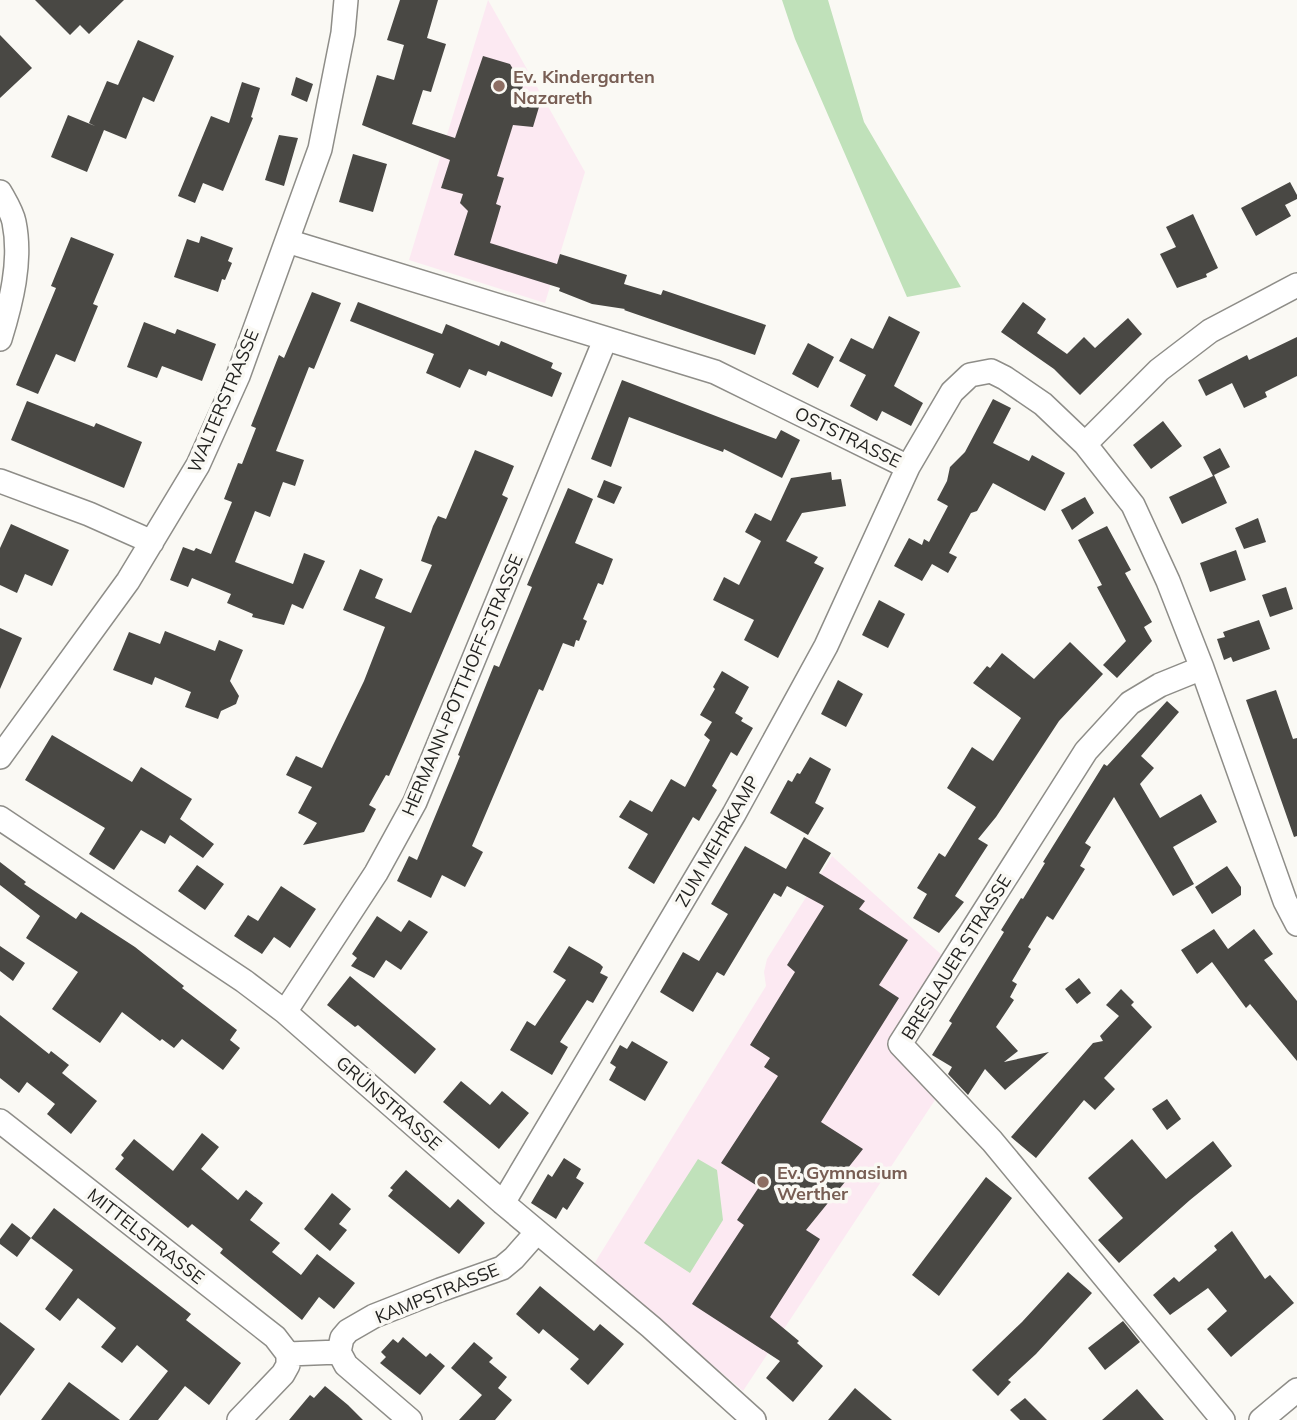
<svg xmlns="http://www.w3.org/2000/svg" width="1297" height="1420" viewBox="0 0 1297 1420" font-family="Mulish,sans-serif">
<style>
.education{fill:#fce9f2}
.green{fill:#c0e1ba}
.building{fill:#494844}
.lines{fill:none;stroke-linecap:round;stroke-linejoin:round}
.street-casing{stroke:#8e8d88;stroke-width:26}
.street{stroke:#fff;stroke-width:23}
.education-dot{fill:#8d6e63;stroke:#faf9f4;stroke-width:2.5}
.labels{text-anchor:middle;dominant-baseline:central;stroke-width:7;stroke-linejoin:round;paint-order:stroke}
.education-label{font-size:18px;font-weight:bold;fill:#785e54;stroke:#faf9f4;text-anchor:start}
.street-label{font-size:18px;fill:#232321;stroke:#faf9f4}
</style>
<rect width="100%" height="100%" fill="#faf9f4"/>
<path class="education" d="M488 0 585 172 545 303 409 260Z
M832 856 944 957 887 1047 935 1100 743 1391 594 1264 766 986 764 972 767 959Z"/>
<path class="green" d="M782 0H828L864 122 961 287 907 297 795 39Z
M698 1159 717 1170 723 1220 690 1273 644 1243Z"/>
<path class="building" d="M35 0H124L89 34 80 25 70 35Z
M400 0H438L427 38 446 44 431 92 423 90 412 124 455 138 483 56 510 64 523 86 518 101 539 107 533 127 513 125 497 176 504 178 496 204 501 206 490 243 557 264 560 254 627 275 624 284 661 295 663 290 766 325 755 355 624 310 625 309 592 304 559 291 560 288 454 255 468 211 460 203 463 194 441 188 450 160 362 125 377 75 394 80 404 45 387 40Z
M0 35 32 68 0 98Z
M138 40 174 56 154 102 143 97 126 139 104 130 87 172 51 157 68 115 95 126 89 123 107 81 118 85Z
M296 77 313 84 307 102 291 95Z
M242 82 260 88 251 117 253 118 223 191 203 183 195 203 178 196 211 116 229 123Z
M279 135 298 138 284 186 265 180Z
M353 154 387 164 373 212 339 202Z
M1290 182 1297 195V199L1285 205 1291 216 1256 236 1241 208Z
M1193 214 1218 268 1206 274 1207 277 1177 288 1160 254 1176 247 1166 227Z
M201 236 233 248 228 261 232 263 225 280 222 279 218 292 174 277 187 239 199 243Z
M71 237 114 254 93 304 98 306 75 362 56 354 38 394 16 385 56 288 51 286Z
M312 292 341 303 314 369 309 367 276 451 304 460 295 486 283 482 270 517 255 511 235 562 293 584 304 553 325 561 303 609 292 604 284 625 252 617 253 614 227 603 231 594 192 578 188 587 170 580 183 547 194 551 196 548 211 554 232 502 224 499 238 463 242 464 256 428 251 426 279 355 284 358Z
M358 302 442 334 446 324 499 346 501 341 553 363 551 368 562 373 552 397 488 371 486 376 469 369 460 388 426 373 434 354 350 321Z
M1023 302 1046 319 1037 333 1067 354 1084 337 1095 348 1128 318 1142 334 1080 395 1054 369 1001 332Z
M889 316 920 332 894 386 923 403 911 426 882 411 877 421 850 406 866 375 839 361 851 338 873 349Z
M144 322 175 334 177 329 216 344 202 381 162 366 157 378 127 367Z
M1297 337V376L1265 392 1267 397 1244 408 1232 383 1206 396 1198 380 1247 355 1249 360Z
M808 343 834 357 818 388 792 374Z
M622 380 776 439 781 430 800 440 782 478 724 449 723 452 629 417 611 467 591 459Z
M993 399 1011 408 993 443 1029 461 1032 455 1065 473 1045 511 993 483 977 511 971 513 949 553 957 557 948 573 932 564 922 581 894 566 909 538 922 545 924 539 929 542 948 506 937 500 947 481 950 467 965 452Z
M27 401 94 427 96 423 142 442 124 488 11 440Z
M1163 421 1182 446 1151 469 1133 445Z
M1220 448 1230 467 1214 475 1227 503 1182 524 1169 497 1213 476 1203 457Z
M475 450 514 466 502 495 508 498 405 740 389 776 386 775 369 805 376 809 364 832 303 845 317 823 298 813 312 787 286 775 296 756 322 768 364 681 385 627 343 610 360 569 383 579 375 598 411 613 432 565 421 561 433 526 438 516 446 519Z
M831 472 832 480 841 479 846 506 802 513 786 541 818 557 814 563 824 568 778 658 744 640 754 620 713 600 724 577 739 585 761 541 745 532 755 513 771 521 791 478Z
M604 480 622 487 614 504 597 497Z
M568 488 593 499 575 543 613 559 603 585 598 583 583 619 587 621 579 641 576 640 574 647 563 643 543 691 539 689 472 846 483 852 465 887 442 875 431 898 397 881 409 856 417 860 456 766 460 756 458 755 494 665 499 667 532 587 527 585Z
M1085 497 1094 513 1072 530 1061 510Z
M1258 518 1266 542 1244 549 1235 528Z
M11 524 69 550 52 586 25 574 17 593 0 585V548Z
M1107 526 1131 570 1125 573 1152 622 1144 627 1152 641 1117 678 1103 665 1126 641 1097 587 1102 585 1078 540Z
M1236 550 1246 580 1210 592 1200 563Z
M1286 587 1293 609 1270 617 1262 595Z
M879 600 905 614 888 648 862 635Z
M1259 620 1270 649 1233 662 1231 657 1224 660 1217 639 1225 637 1223 632Z
M0 628 22 638 0 689Z
M165 631 215 651 219 640 243 650 230 681 239 696 236 704 221 711 218 719 185 707 191 692 155 677 152 685 113 670 129 632 160 644Z
M1070 642 1103 674 1059 721 996 817 978 839 988 845 955 896 964 902 939 933 913 918 927 894 917 888 939 853 945 857 976 807 947 788 972 747 993 761 1021 718 973 683 987 666 990 668 1002 653 1034 679Z
M722 671 749 687 735 713 743 718 741 721 753 728 737 756 731 752 712 786 717 790 699 821 693 817 654 884 628 868 648 834 619 817 630 800 652 812 671 779 685 787 710 740 704 735 712 722 700 715 715 689 713 687Z
M838 680 863 694 846 727 821 714Z
M1276 690 1293 739 1297 738V836L1294 837 1246 700Z
M1167 701 1179 712 1141 756 1154 768 1140 784 1160 818 1201 794 1217 822 1173 847 1194 884 1173 896 1114 797 1085 843 1091 847 1080 866 1085 869 1053 920 1047 916 1028 947 1031 949 1012 981 1017 984 1010 997 1014 1000 996 1027 1018 1051 1004 1062 1049 1052 1005 1090 985 1069 968 1095 948 1074 952 1067 932 1055 952 1023 949 1021 1004 932 1001 930 1021 898 1023 899 1045 863 1043 862 1104 764 1107 766Z
M52 735 132 782 141 767 192 799 180 819 214 844 203 858 170 835 165 844 141 830 114 870 89 854 105 828 25 780Z
M810 757 831 769 815 803 824 808 808 835 770 813 788 780 792 782 797 773 800 774Z
M804 837 831 853 819 873 865 901 859 909 908 940 879 985 899 998 821 1122 863 1149 844 1173 849 1177 806 1230 820 1239 770 1317 799 1341 797 1343 823 1366 793 1402 766 1378 780 1361 692 1304 744 1225 737 1220 759 1187 721 1163 778 1076 764 1067 770 1058 750 1045 795 972 787 965 824 906 787 886 781 897 774 893 724 976 717 972 693 1012 660 992 683 952 699 961 728 914 711 904 745 846 786 869Z
M0 862 26 882 24 884 76 919 81 912 135 947 184 986 182 988 237 1030 230 1040 240 1048 223 1070 182 1039 174 1048 162 1039 160 1041 122 1012 100 1043 52 1009 78 972 26 938 40 916 0 885Z
M197 865 224 884 205 910 178 891Z
M1227 866 1241 887V895L1212 914 1195 887Z
M281 886 316 909 290 948 274 937 262 954 234 936 248 915 258 921Z
M377 916 401 932 409 920 428 932 401 970 386 960 374 978 351 966 357 958 352 954Z
M1214 929 1228 949 1254 929 1273 954 1264 960 1297 1001V1061L1250 1004 1246 1008 1212 962 1197 974 1181 950Z
M0 946 25 963 13 981 0 971Z
M569 946 600 964 603 967 600 973 608 977 593 1003 587 1000 560 1042 568 1047 552 1075 510 1050 527 1021 535 1026 566 980 553 972Z
M350 976 436 1049 415 1074 358 1025 355 1027 327 1005Z
M1079 978 1091 993 1077 1004 1065 989Z
M1121 989 1134 1002 1131 1005 1152 1027 1104 1078 1115 1089 1095 1110 1084 1100 1036 1158 1011 1137 1093 1043 1103 1041 1100 1036 1119 1016 1106 1005Z
M0 1015 49 1054 51 1051 69 1065 62 1073 97 1101 71 1134 47 1114 55 1104 27 1082 19 1093 0 1078Z
M632 1041 668 1062 645 1101 609 1080 616 1067 610 1063 620 1045 627 1049Z
M461 1081 490 1105 502 1091 529 1113 499 1149 443 1102Z
M1167 1099 1181 1119 1167 1130 1152 1109Z
M202 1133 219 1147 201 1169 238 1200 246 1190 263 1203 250 1220 280 1243 272 1252 301 1275 317 1254 355 1283 334 1309 319 1297 302 1320 220 1253 223 1249 192 1224 188 1228 115 1169 124 1158 121 1155 134 1139 173 1171Z
M1132 1139 1166 1179 1213 1141 1232 1166 1190 1200 1119 1263 1098 1240 1123 1218 1088 1178Z
M564 1158 581 1169 576 1178 584 1183 567 1210 563 1207 556 1219 531 1203 548 1174 552 1177Z
M406 1170 450 1208 458 1199 485 1223 459 1254 388 1196 393 1190 390 1188Z
M986 1177 1012 1198 939 1296 912 1275Z
M332 1193 351 1209 339 1224 347 1230 330 1251 304 1229Z
M54 1208 191 1314 186 1320 241 1363 209 1405 185 1386 158 1420H129L168 1371 137 1345 122 1363 101 1347 116 1328 78 1298 60 1321 45 1309 73 1270 31 1238Z
M12 1223 31 1238 17 1257 0 1244V1239Z
M1232 1231 1265 1279 1270 1275 1294 1303 1231 1357 1207 1329 1227 1311 1208 1288 1170 1315 1153 1295 1174 1277 1179 1282 1217 1250 1214 1246Z
M1068 1272 1092 1293 1036 1354 1008 1380 1011 1382 998 1396 972 1370 1022 1322Z
M540 1286 594 1331 600 1324 624 1344 588 1385 570 1369 579 1359 543 1329 539 1334 516 1314Z
M1123 1321 1140 1342 1105 1370 1088 1348Z
M0 1322 35 1349 0 1396Z
M403 1337 426 1357 430 1353 445 1366 420 1395 380 1363 386 1357 381 1352 393 1339 398 1343Z
M474 1342 493 1358 489 1362 507 1377 498 1388 512 1400 495 1420H459L482 1395 451 1368Z
M69 1382 88 1396 120 1420H41Z
M325 1386 348 1405 363 1420H289L310 1395 314 1398Z
M855 1388 892 1420H828Z
M1137 1389 1164 1420H1102Z
M1025 1398 1047 1420H1020L1010 1410Z"/>
<g class="lines">
<g class="street-casing">
<path id="street" d="M0 192C5 201 12 212 14 222 22 261 11 303 0 339
M287 241 715 372 908 467 952 392 970 375 991 371 1005 378 1043 404 1085 444 1133 505 1168 581 1202 668 1285 901 1297 924
M1085 444 1159 370 1210 331 1297 285
M0 481 89 514 152 542
M1202 668 1160 685 1130 703 1086 751 900 1044 992 1141 1223 1420
M0 757 128 581 198 465 238 376 320 149 343 33 346 0
M0 818 244 981 285 1012 503 1203 651 1327 754 1420
M285 1012 376 873 415 802 605 340
M0 1121 275 1337 288 1354
M503 1203 734 814 826 646 908 467
M339 1352 342 1338 348 1331 374 1316 440 1290 502 1268 514 1258 537 1232
M339 1352 346 1365 410 1420
M288 1354 339 1352
M239 1420 283 1374 288 1365V1354
M1261 1420 1297 1390"/>
</g>
<use href="#street" class="street"/>
</g>
<g class="education-dot">
<circle cx="499" cy="86" r="7"/>
<circle cx="763" cy="1182" r="7"/>
</g>
<g class="labels">
<g class="education-label">
<text x="513" y="76">Ev. Kindergarten<tspan x="513" dy="21">Nazareth</tspan></text>
<text x="777" y="1172">Ev. Gymnasium<tspan x="777" dy="21">Werther</tspan></text>
</g>
<g class="street-label">
<text transform="translate(223 401) rotate(-67)">WALTERSTRASSE</text>
<text transform="translate(848 437) rotate(26)">OSTSTRASSE</text>
<text transform="translate(462 685) rotate(-67)">HERMANN-POTTHOFF-STRASSE</text>
<text transform="translate(717 841) rotate(-60)">ZUM MEHRKAMP</text>
<text transform="translate(956 957) rotate(-58)">BRESLAUER STRASSE</text>
<text transform="translate(389 1103) rotate(41)">GRÜNSTRASSE</text>
<text transform="translate(146 1236) rotate(38)">MITTELSTRASSE</text>
<text transform="translate(437 1293) rotate(-22)">KAMPSTRASSE</text>
</g>
</g>
</svg>
